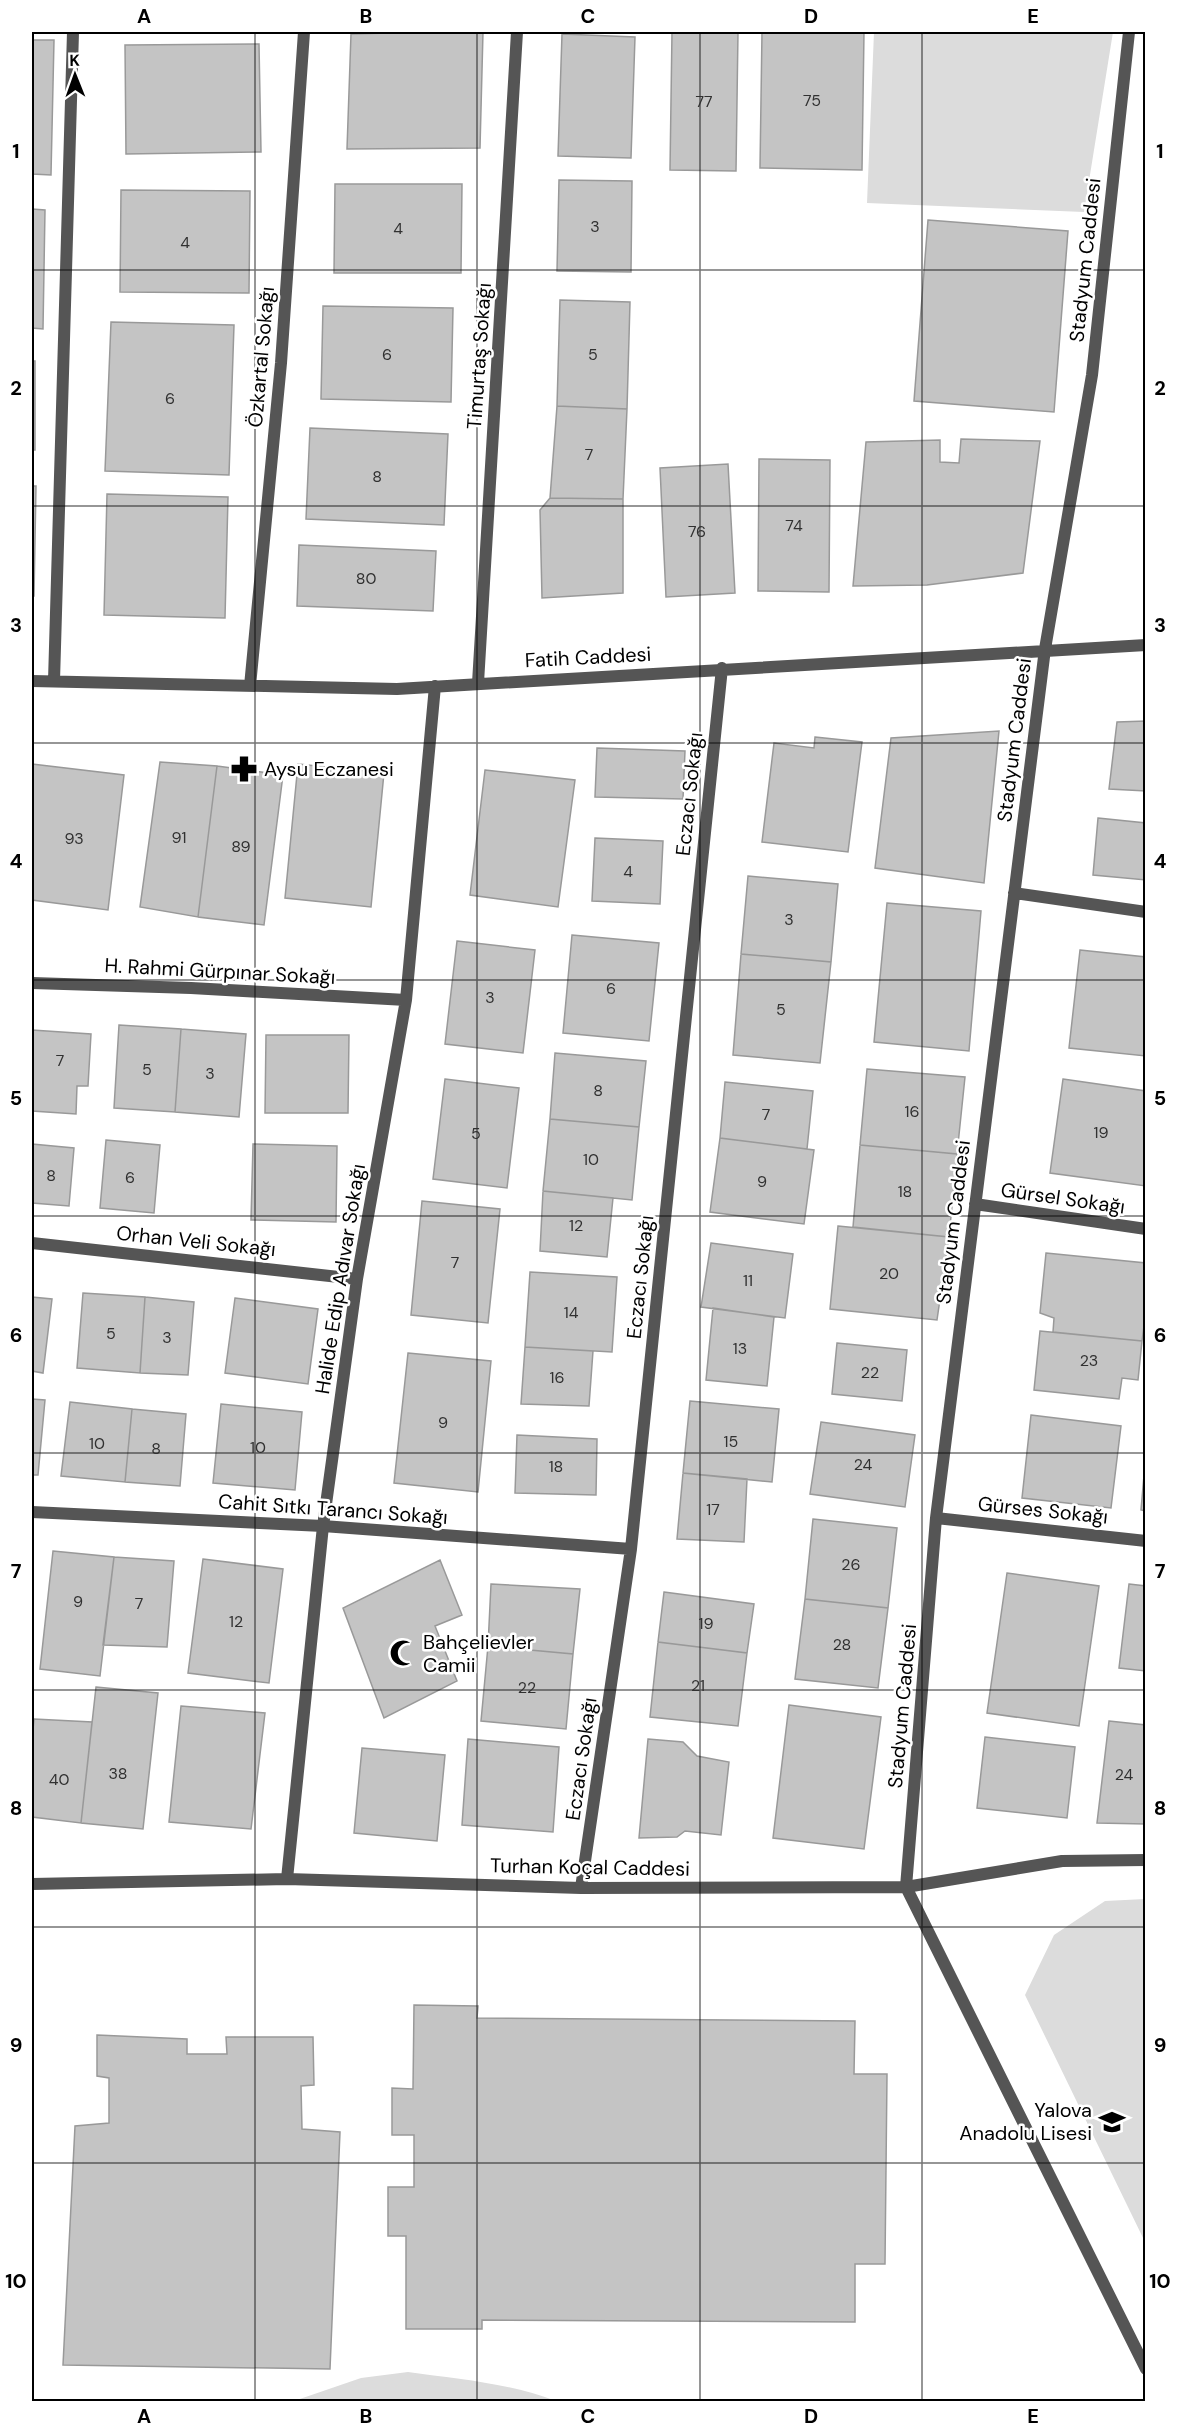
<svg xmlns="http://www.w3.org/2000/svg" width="1177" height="2433" viewBox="0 0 1177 2433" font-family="'DM Sans',sans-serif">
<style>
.green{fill:#dcdcdc}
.building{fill:#c4c4c4;stroke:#999;stroke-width:1.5}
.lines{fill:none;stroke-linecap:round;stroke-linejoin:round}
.street{stroke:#555;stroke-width:12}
.grid{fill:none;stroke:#000;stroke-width:1.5;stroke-opacity:0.55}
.labels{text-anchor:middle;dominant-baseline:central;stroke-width:5;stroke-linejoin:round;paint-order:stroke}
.number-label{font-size:16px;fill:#313131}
.street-label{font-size:20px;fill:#000;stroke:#fff}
.poi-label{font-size:20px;fill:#000;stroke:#fff;text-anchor:start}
.neatline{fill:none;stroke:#000;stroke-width:2}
.grid-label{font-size:20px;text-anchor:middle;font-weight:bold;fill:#000}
</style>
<rect width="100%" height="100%" fill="#fff"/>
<path class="green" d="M874 32H1113L1084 212 867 203Z
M1145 1899H1146L1145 2242 1025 1995 1054 1935 1105 1901Z
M408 2372C458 2379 509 2383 556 2401H294L361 2378Z"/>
<path class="building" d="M428 32H483L480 148 347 149 351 34Z
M672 32H738L736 171 670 170Z
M762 32H864L862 170 760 168Z
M562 34 635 37 631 158 558 156Z
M32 40H54L51 175 32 174Z
M259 44 261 152 126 154 125 45Z
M559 180 632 181 631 272 557 271Z
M335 184H462L461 273H334Z
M121 190 250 191 249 293 120 292Z
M32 209 45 210 43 329 32 328Z
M928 220 1068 231 1054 412 914 401Z
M560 300 630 302 627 409 557 406Z
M323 306 453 308 451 402 321 399Z
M111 322 234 325 229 475 105 471Z
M32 361H35V450H32Z
M557 406 627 409 623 499 550 498Z
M310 428 448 434 444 525 306 519Z
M961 439 1040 441 1023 573 927 585 853 586 866 442 940 440V462L959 463Z
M759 459 830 460 829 592 758 591Z
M728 464 735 593 666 597 660 468Z
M32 486H36L34 596H32Z
M107 494 228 497 225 618 104 615Z
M550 498 623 499V593L542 598 540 510Z
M299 545 436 551 433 611 297 606Z
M1146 721V791L1109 789 1117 722Z
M999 731 984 883 875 868 891 738Z
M815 737 862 742 848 852 762 842 774 743 814 748Z
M597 748 685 751 683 799 595 797Z
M160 762 217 766 198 917 140 907Z
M32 764 124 775 108 910 32 900Z
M298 764 384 773 371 907 285 898Z
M217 766 283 775 264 925 198 917Z
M485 770 575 780 558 907 470 895Z
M1098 818 1146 823V880L1093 875Z
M595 838 663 841 660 904 592 901Z
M748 876 838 884 831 962 741 954Z
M887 903 981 911 969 1051 874 1042Z
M572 935 659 943 649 1041 563 1033Z
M457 941 535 950 523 1053 445 1044Z
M1080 950 1146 957V1056L1069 1048Z
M741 954 831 962 820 1063 733 1055Z
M119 1025 181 1029 175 1112 114 1108Z
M181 1029 246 1034 239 1117 175 1112Z
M32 1030 91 1034 88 1086H77L76 1114 32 1111Z
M266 1035H349L348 1113H265Z
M555 1053 646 1061 639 1127 550 1119Z
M867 1069 965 1077 957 1154 860 1145Z
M445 1079 519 1088 507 1188 433 1179Z
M1063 1079 1146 1091V1186L1050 1173Z
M725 1082 813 1091 807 1149 720 1138Z
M550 1119 639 1127 632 1200 543 1191Z
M720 1138 814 1150 804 1224 710 1212Z
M106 1140 160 1145 154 1213 100 1208Z
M32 1144 74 1148 69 1206 32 1203Z
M253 1144 337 1146 336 1222 251 1220Z
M860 1145 957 1154 949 1237 853 1227Z
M543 1191 613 1198 607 1257 540 1251Z
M422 1201 500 1209 488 1323 411 1315Z
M838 1226 949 1237 937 1320 830 1309Z
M711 1243 793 1254 785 1318 701 1307Z
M1046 1253 1146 1263V1311L1142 1341 1053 1332 1054 1318 1040 1313Z
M530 1272 617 1277 612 1352 525 1347Z
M83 1293 145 1297 140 1373 77 1368Z
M32 1297 52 1299 43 1373 32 1371Z
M145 1297 194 1302 188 1375 140 1373Z
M235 1298 318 1309 308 1384 225 1373Z
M713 1308 774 1317 767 1386 706 1380Z
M1040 1331 1142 1341 1138 1380 1122 1378 1119 1399 1034 1390Z
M837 1343 907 1350 902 1401 832 1394Z
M525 1347 593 1351 589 1406 521 1404Z
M408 1353 491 1361 478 1492 394 1483Z
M32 1399 45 1400 38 1475H32Z
M690 1401 779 1409 772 1482 683 1473Z
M70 1402 132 1409 125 1482 61 1476Z
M221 1404 302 1412 295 1490 213 1483Z
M132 1409 186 1414 180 1486 125 1482Z
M1031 1415 1121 1426 1111 1508 1022 1498Z
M821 1422 915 1435 905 1507 810 1494Z
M517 1435 597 1439 596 1495 515 1493Z
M1146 1452V1511L1141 1510Z
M683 1473 747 1479 744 1542 677 1539Z
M813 1519 897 1528 888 1608 805 1599Z
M53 1551 114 1557 100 1676 40 1669Z
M114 1557 174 1561 167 1647 103 1645Z
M203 1559 283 1569 269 1683 188 1673Z
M440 1560 462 1615 435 1626 457 1681 384 1718 343 1608Z
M1007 1573 1099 1586 1079 1726 987 1713Z
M491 1584 580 1589 573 1654 488 1646Z
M1129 1584 1146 1586V1671L1119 1668Z
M664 1592 754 1604 747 1653 658 1642Z
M805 1599 888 1608 878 1688 795 1679Z
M658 1642 747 1653 738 1726 650 1717Z
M488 1646 573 1654 566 1729 481 1721Z
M96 1687 158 1693 143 1829 81 1823Z
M789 1705 881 1717 864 1849 773 1838Z
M181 1706 265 1713 251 1829 169 1822Z
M34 1719 92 1722 81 1823 32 1817V1740Z
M1109 1721 1146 1725V1824L1097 1823Z
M985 1737 1075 1747 1067 1818 977 1808Z
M468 1739 559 1747 553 1832 462 1825Z
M648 1739 683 1742 697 1756 729 1762 721 1835 685 1831 677 1837 639 1838Z
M362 1748 445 1755 437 1841 354 1833Z
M414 2005 478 2006 477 2018 855 2021 854 2074H887L885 2264H855V2322L482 2320V2329H406V2236H388V2187H414V2135H392V2088L413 2089Z
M97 2035 187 2039V2054H227L226 2037H313L314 2085 301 2086 302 2129 340 2132 330 2369 63 2365 75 2126 109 2123V2078L97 2076Z"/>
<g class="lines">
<path class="street" d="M1129 32 1092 375 1045 649 936 1518 906 1887 1146 2369
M32 681 397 689 1146 645
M54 681 73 32
M478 683 517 32
M250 686 281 363 304 32
M1014 893 1146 912
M32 983 191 988 406 1000
M975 1204 1146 1229
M32 1243 357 1279
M32 1512 323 1526 631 1549
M936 1518 1146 1541
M287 1879 323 1526 357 1279 406 1000 435 686
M32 1884 287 1879 581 1888 906 1887 1062 1861 1146 1860
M581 1888 631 1549 722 668"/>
</g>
<path class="grid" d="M255 32V2402M477 32V2402M700 32V2402M922 32V2402M32 270H1146M32 506H1146M32 743H1146M32 980H1146M32 1216H1146M32 1453H1146M32 1690H1146M32 1927H1146M32 2163H1146"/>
<defs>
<g id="pharmacy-bare" transform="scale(2.07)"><path d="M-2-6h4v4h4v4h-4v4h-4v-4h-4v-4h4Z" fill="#000" stroke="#fff" stroke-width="2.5" paint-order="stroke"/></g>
<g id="mosque-bare" transform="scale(2.07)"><path d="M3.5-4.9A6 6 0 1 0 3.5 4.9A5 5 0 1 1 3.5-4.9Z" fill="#000" stroke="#fff" stroke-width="2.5" paint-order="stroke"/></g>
<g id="school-bare" transform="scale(2.07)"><path d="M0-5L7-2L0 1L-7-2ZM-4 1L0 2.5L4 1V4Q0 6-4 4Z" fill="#000" stroke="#fff" stroke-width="2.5" paint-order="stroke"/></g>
</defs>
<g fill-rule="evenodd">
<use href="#pharmacy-bare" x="244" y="769"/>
<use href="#mosque-bare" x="403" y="1653"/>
<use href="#school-bare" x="1112" y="2122"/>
</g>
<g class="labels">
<g class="number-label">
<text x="812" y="100">75</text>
<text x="704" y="101">77</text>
<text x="595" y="226">3</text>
<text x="398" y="228">4</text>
<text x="185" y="242">4</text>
<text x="387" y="354">6</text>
<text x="593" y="354">5</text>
<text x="170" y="398">6</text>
<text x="589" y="454">7</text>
<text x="377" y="476">8</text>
<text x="794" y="525">74</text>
<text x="697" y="531">76</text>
<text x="366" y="578">80</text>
<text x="179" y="837">91</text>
<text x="74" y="838">93</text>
<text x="241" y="846">89</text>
<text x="628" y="871">4</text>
<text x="789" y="919">3</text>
<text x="611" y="988">6</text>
<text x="490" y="997">3</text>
<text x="781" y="1009">5</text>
<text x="60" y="1060">7</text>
<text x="147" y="1069">5</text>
<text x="210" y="1073">3</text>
<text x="598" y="1090">8</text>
<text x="912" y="1111">16</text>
<text x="766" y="1114">7</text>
<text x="1101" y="1132">19</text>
<text x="476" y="1133">5</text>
<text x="591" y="1159">10</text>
<text x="51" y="1175">8</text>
<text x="130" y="1177">6</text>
<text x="762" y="1181">9</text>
<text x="905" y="1191">18</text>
<text x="576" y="1225">12</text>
<text x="455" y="1262">7</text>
<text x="889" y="1273">20</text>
<text x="748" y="1280">11</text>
<text x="571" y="1312">14</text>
<text x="111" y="1333">5</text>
<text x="167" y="1337">3</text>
<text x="740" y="1348">13</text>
<text x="1089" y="1360">23</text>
<text x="870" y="1372">22</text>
<text x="557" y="1377">16</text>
<text x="443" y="1422">9</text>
<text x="731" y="1441">15</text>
<text x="97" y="1443">10</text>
<text x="258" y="1447">10</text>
<text x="156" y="1448">8</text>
<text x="863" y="1464">24</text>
<text x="556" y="1466">18</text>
<text x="713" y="1509">17</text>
<text x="851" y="1564">26</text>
<text x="78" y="1601">9</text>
<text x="139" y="1603">7</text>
<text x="236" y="1621">12</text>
<text x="706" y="1623">19</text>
<text x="842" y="1644">28</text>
<text x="698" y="1685">21</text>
<text x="527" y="1687">22</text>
<text x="118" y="1773">38</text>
<text x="1124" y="1774">24</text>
<text x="59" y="1779">40</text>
</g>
<g class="street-label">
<text transform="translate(1085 260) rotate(-84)">Stadyum Caddesi</text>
<text transform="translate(479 356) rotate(-86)">Timurtaş Sokağı</text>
<text transform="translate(261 357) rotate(-85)">Özkartal Sokağı</text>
<text transform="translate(588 657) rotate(-3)">Fatih Caddesi</text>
<text transform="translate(1014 740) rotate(-83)">Stadyum Caddesi</text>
<text transform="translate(689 794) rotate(-84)">Eczacı Sokağı</text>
<text transform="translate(220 971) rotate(3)">H. Rahmi Gürpınar Sokağı</text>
<text transform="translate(1063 1198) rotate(8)">Gürsel Sokağı</text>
<text transform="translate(953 1222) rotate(-83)">Stadyum Caddesi</text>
<text transform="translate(196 1241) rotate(6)">Orhan Veli Sokağı</text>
<text transform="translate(640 1277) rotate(-84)">Eczacı Sokağı</text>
<text transform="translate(340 1279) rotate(-81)">Halide Edip Adıvar Sokağı</text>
<text transform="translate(333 1509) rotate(4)">Cahit Sıtkı Tarancı Sokağı</text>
<text transform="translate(1043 1510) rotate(6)">Gürses Sokağı</text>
<text transform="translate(902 1706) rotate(-85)">Stadyum Caddesi</text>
<text transform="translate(581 1759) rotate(-82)">Eczacı Sokağı</text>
<text transform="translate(590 1867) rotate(1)">Turhan Koçal Caddesi</text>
</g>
<g class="poi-label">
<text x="264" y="769">Aysu Eczanesi</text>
<text x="423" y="1642">Bahçelievler<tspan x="423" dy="23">Camii</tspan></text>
<text x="1092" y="2110" text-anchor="end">Yalova<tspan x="1092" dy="23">Anadolu Lisesi</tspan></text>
</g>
</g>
<rect width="1177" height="2433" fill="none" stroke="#ffffff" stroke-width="66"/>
<g transform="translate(75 75) rotate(359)" stroke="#ffffff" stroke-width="4.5" paint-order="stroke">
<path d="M0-4.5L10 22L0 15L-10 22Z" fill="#000000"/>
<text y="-9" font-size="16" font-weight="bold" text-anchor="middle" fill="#000000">K</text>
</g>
<rect x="33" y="33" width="1111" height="2367" class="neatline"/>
<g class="grid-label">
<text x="144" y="23">A</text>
<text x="366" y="23">B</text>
<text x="588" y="23">C</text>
<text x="811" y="23">D</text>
<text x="1033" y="23">E</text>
<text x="16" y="158">1</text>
<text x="1160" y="158">1</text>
<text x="16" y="395">2</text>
<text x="1160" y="395">2</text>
<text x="16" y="632">3</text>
<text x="1160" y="632">3</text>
<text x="16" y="868">4</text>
<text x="1160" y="868">4</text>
<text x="16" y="1105">5</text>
<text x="1160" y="1105">5</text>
<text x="16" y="1342">6</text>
<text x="1160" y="1342">6</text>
<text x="16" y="1578">7</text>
<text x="1160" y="1578">7</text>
<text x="16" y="1815">8</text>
<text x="1160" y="1815">8</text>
<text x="16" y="2052">9</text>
<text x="1160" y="2052">9</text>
<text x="16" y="2288">10</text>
<text x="1160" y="2288">10</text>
<text x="144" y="2423">A</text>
<text x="366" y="2423">B</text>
<text x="588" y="2423">C</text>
<text x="811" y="2423">D</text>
<text x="1033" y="2423">E</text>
</g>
</svg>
